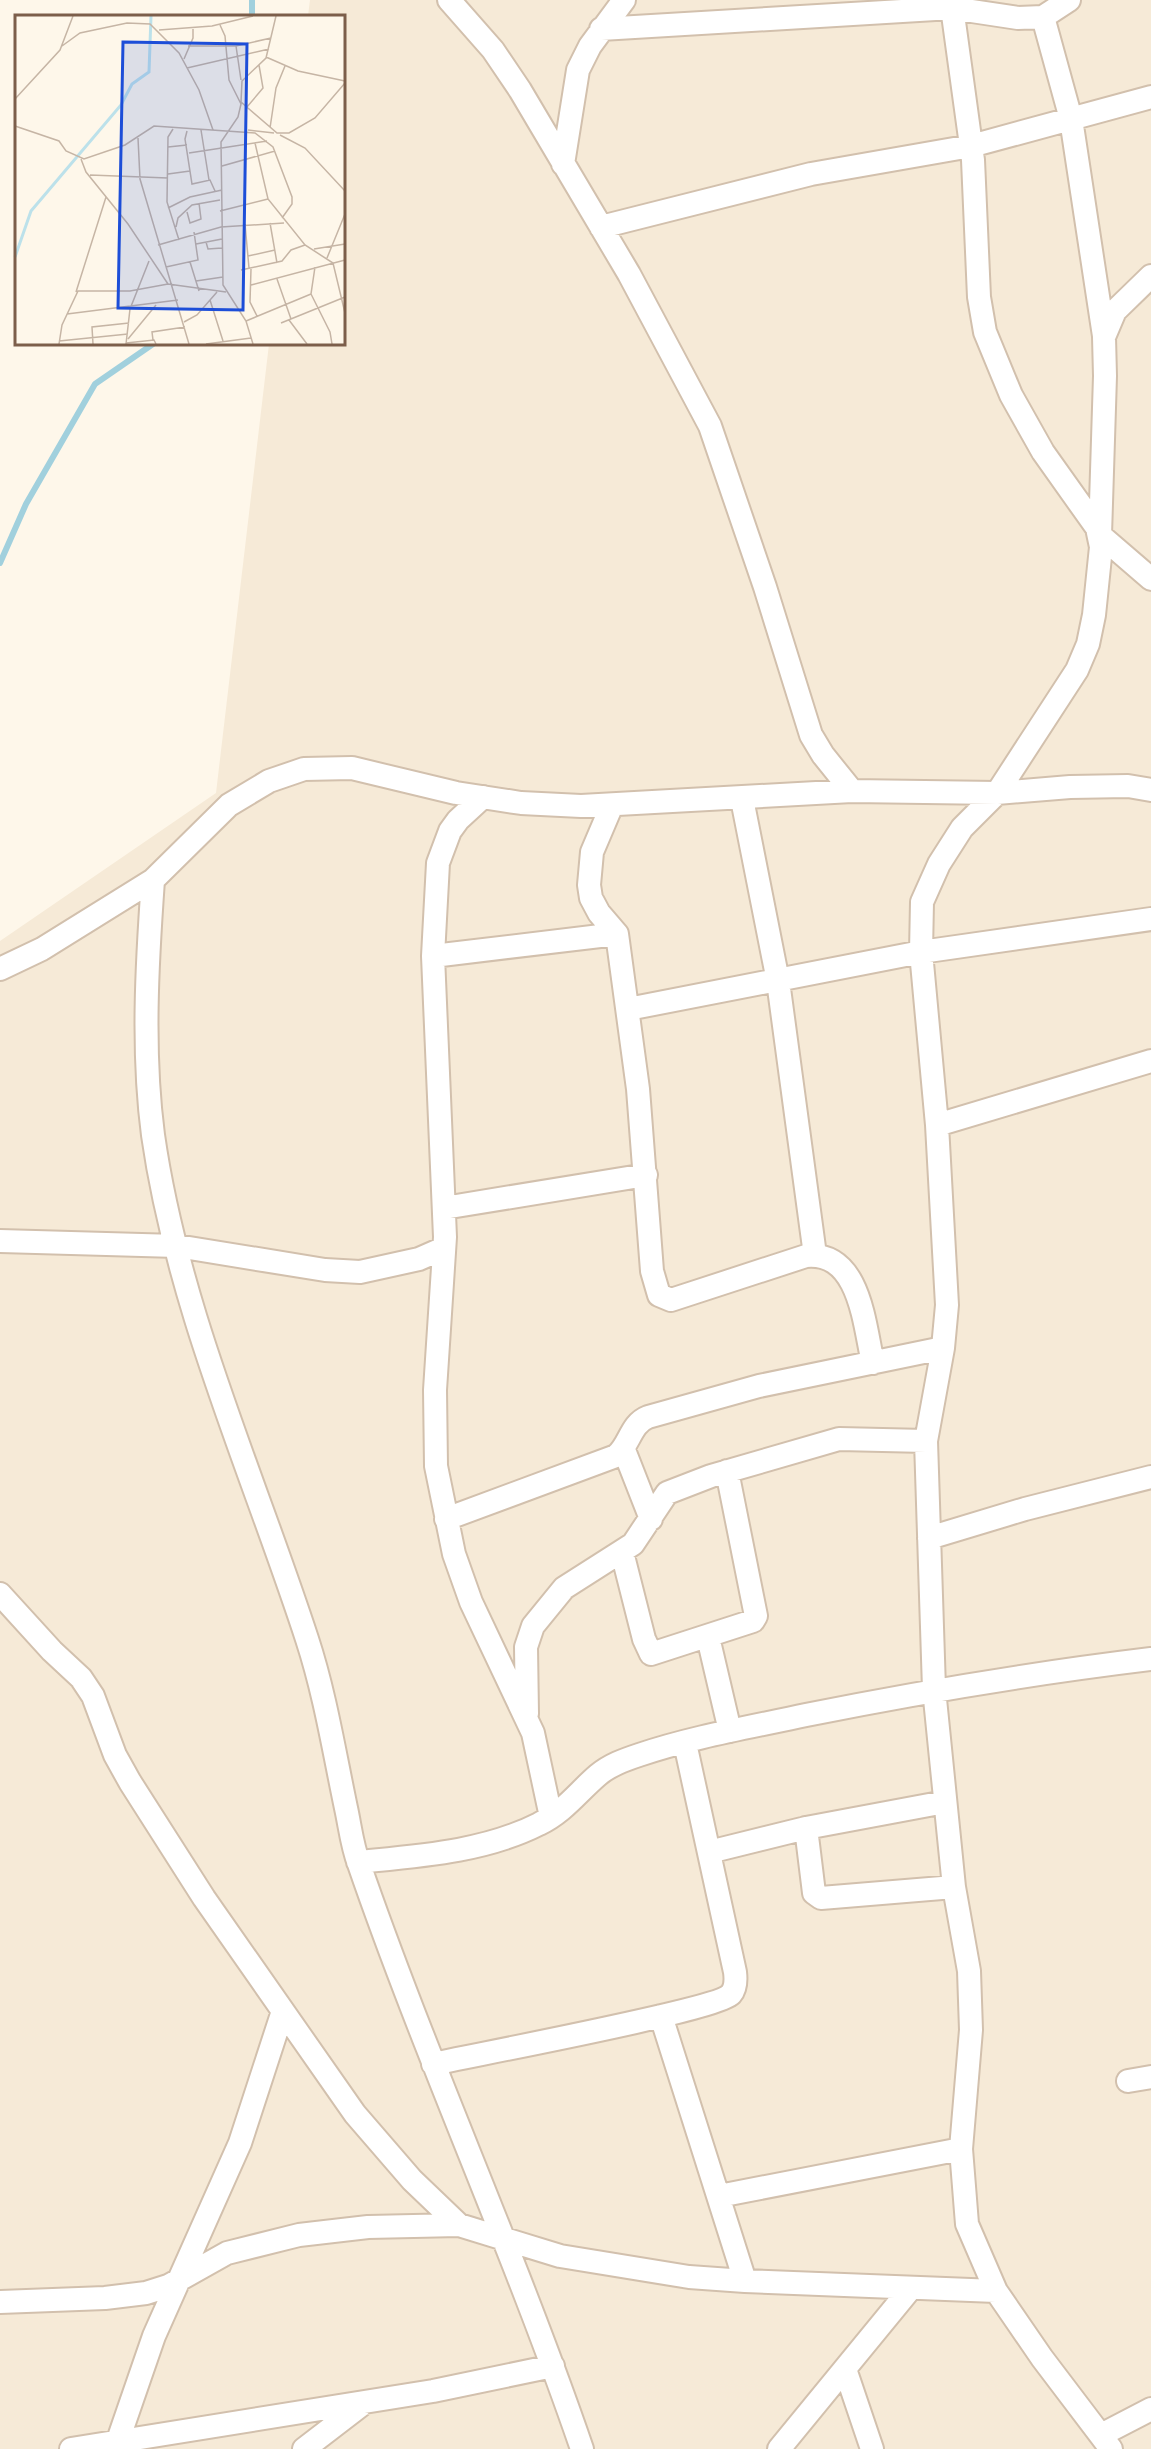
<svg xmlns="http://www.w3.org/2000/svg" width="1151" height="2449" viewBox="0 0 1151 2449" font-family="Karla,sans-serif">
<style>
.residential{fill:#f6ead7}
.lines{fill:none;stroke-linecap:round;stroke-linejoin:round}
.stream{stroke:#a1d0dd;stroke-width:6}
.minor-casing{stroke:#d2c0ad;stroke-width:26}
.minor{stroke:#fff;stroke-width:22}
.inset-river{fill:none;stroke:#bce1ea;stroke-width:3}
.inset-road{fill:none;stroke:#c6b5a5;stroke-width:1.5}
.view{fill:#1d4ed8;fill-opacity:0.15;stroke:#1d4ed8;stroke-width:3}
.inset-edge{fill:none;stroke:#7c5e4a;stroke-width:3}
</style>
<rect width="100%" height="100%" fill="#fef7ea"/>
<path class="residential" d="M310 0H1151V2449H0V941L216 793 269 344H344V16H308Z"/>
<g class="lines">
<path class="stream" d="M252 0V16
M0 563 26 504 95 384 153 344"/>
<g class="minor-casing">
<path id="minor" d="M449 0 493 50 520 90 629 274 710 426 765 587 811 735 823 755 852 791
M951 0 973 160 979 297 985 332 1011 395 1043 452 1097 528 1101 547 1094 615 1088 644 1077 670 997 793 962 828 939 864 922 902 921 952 937 1125 947 1305 943 1348 926 1441 934 1689 954 1887 969 1971 971 2030 961 2149 967 2224 996 2291 1042 2358 1111 2449
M1043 17 1071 119 1104 336
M601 29 952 8 1018 18 1043 17 1069 0
M563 164 578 70 590 46 624 0
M601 227 811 174 971 146 1151 97
M1151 276 1115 311 1104 337 1105 376 1100 535 1151 579
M483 797 458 820 450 831 438 863 433 956 445 1237 435 1390 436 1466 454 1554 471 1602 533 1733 551 1817
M742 799 778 981 815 1255
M612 805 592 852 589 885 591 898 599 913 617 934 638 1089 652 1271 659 1295 671 1300 806 1256C860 1251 864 1324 873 1363
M153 880C147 964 142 1051 153 1135 178 1309 253 1473 307 1639 325 1694 334 1751 346 1808 350 1826 352 1846 359 1864 427 2061 514 2251 582 2449
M433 956 617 934
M0 969 42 949 153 880 229 805 269 781 304 769 352 768 456 793 521 803 581 806 852 791 997 793 1070 787 1128 786 1151 790
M628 1009 921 952 1151 919
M937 1125 1151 1061
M444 1208 646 1175
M0 1241 177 1246 325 1270 360 1272 419 1259 444 1248
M624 1450 651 1519
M446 1519 616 1456C630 1445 630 1424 648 1417L759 1386 943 1348
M929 1538 1025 1509 1151 1477
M622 1552 644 1639 651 1654 753 1621 756 1616 727 1471
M0 1594 52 1651 81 1678 93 1696 115 1755 130 1782 204 1898 355 2114 412 2180 459 2225
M708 1637 730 1731
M527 1714 526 1647 533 1626 564 1588 633 1544 667 1493 711 1476 839 1439 926 1441
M806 1828 814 1893 821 1898 954 1887
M709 1852 806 1828 945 1802
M358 1862C418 1856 484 1852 539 1824 564 1812 578 1792 598 1775 610 1765 624 1760 639 1755 692 1737 751 1727 806 1715 921 1692 1035 1673 1151 1659
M661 2016 745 2281
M433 2064C473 2055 716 2010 731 1994 736 1988 736 1980 735 1972L685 1743
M1128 2081 1151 2077
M719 2196 961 2149
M0 2302 105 2298 146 2293 168 2286 227 2253 299 2235 368 2227 459 2225 560 2256 689 2277 745 2281 996 2291
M845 2369 872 2449
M1101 2435 1151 2409
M71 2449 433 2391 553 2366
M115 2449 154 2336 240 2143 283 2011
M304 2449 360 2406
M779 2449 911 2288"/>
</g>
<use href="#minor" class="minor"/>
</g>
<g transform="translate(15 15)">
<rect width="330" height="330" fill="#fef7ea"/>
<path class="inset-river" d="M0 242 16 196 106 90 117 69 134 57 136 1"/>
<path class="inset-road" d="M261 1 251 43 227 66 226 87 262 118H274L300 103 330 68M205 10 210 21 214 65 226 89 223 102 206 127 208 270 231 306 238 329M144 15 197 11 238 1M47 31 65 18 112 8 135 9 164 38 184 75 198 115M173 31H221L256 23M221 31 226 65M251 42 283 56 330 66M169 44 178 23V12M172 53 254 34M0 84 45 35 58 1M232 92 248 73 244 50M0 111 44 126 51 136 69 144 110 130 139 111 240 118 258 132 277 182V189L267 203M255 113 261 73 270 51M158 114 153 122 152 187 164 225M186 115 194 165M233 115 259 118M172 116 170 124 177 169 195 165 200 176M265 120 290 133 330 176M123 123 125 164 174 329M240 128 253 184 290 230 318 248 330 298M153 132 172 130M174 138 252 126M66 144 71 157 113 209 153 269M207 151 260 136M153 159 175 156M75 160 153 163M153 193 175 182 207 175M205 196 253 184M172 197 175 208 186 204 184 188M255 208 262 248M230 209 234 253M161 212 163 203 177 190 205 185M191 227 193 234 207 233M181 229 207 224M143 230 206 212 269 208M299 234 330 229M233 241 260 235M312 243 330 199M175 247 184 276M151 252 183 245 179 217M300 252 296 279 315 317 317 329M236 254 235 287 242 301M226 255 267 246 276 235 290 230M262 264 276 304M181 266 208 262M236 270 330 245M61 277 91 182M195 285 208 326M52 299 163 285M274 305 292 329M231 306 296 279M169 307 182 300 202 277M266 308 330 282M113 324 141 290M138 325 137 317 170 312M44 326 113 319M111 328 139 325 141 329M44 329 47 310 63 276H115L153 269 211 277M78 329 77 312 114 308M111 329 115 294 134 246M191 329 236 323"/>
<path class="view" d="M108 27 232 29 228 295 103 293Z"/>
<rect width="330" height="330" class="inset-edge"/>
</g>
</svg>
